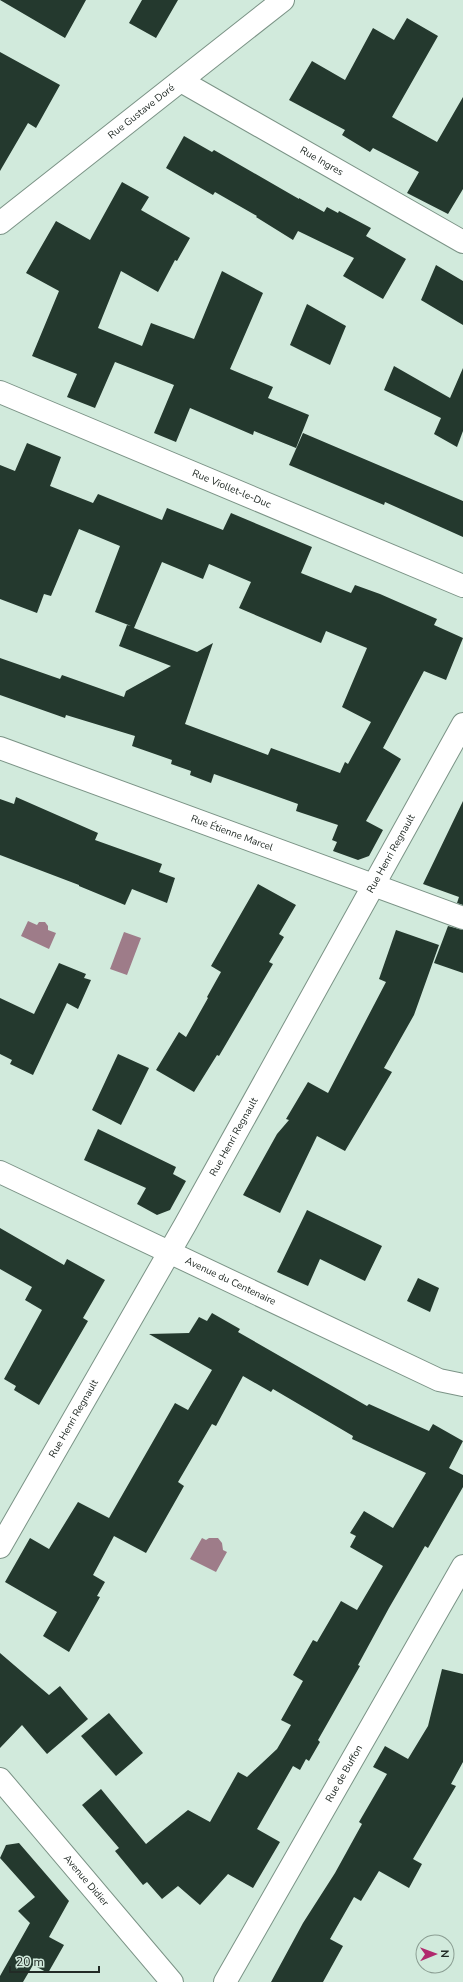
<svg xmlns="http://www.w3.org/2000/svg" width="463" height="1982" viewBox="0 0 463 1982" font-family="'Nunito Sans',sans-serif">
<rect width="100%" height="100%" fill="#d1eadc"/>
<path fill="#9e7c89" d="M28,921l9,4 2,-3h6l3,4v4l8,3 -7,16 -28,-13z
M124,932l17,6 -14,37 -17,-6z
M202,1538l4,2 3,-2h9l4,5 1,7 4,2 -11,20 -26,-13z"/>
<path fill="#24392e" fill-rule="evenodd" d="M0,0h86l-21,38z
M142,0h36l-22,38 -27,-15z
M407,18l31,18 -46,81 45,25 26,-45v92l-15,25 -41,-21 12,-21 -46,-24 -3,4 -28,-17 3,-5 -56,-30 23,-39 33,19 28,-52 21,12z
M0,52l60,33 -24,43 -8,-5 -28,48z
M184,136l28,16 2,-2 85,49v-1l25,14 3,-5 11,6 1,-2 32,17 -5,8 40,23 -23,40 -40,-23 11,-18 -56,-27 -5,9 -37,-23 1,-1 -42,-24 -2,3 -47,-27z
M122,182l27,15 -8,13 49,28 -13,23 -2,-1 -17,32 -37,-21 -23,57 44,18 9,-23 43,16 28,-68 41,22 -33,76 43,18 -5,11 41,17 -13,33 -42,-17 -1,4 -63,-27 -14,34 -22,-9 20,-48 -59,-23 -20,46 -28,-11 10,-23 -45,-18 27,-65 -33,-18 30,-52 34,19z
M436,265l27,16v44l-42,-25z
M307,304l39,22 -16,39 -40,-20z
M394,366l56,32 13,-30v63l-6,16 -23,-13 7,-16 -57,-28z
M303,433l160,68v36l-78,-35 -1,3 -95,-40z
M27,443l34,14 -11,29 43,17 5,-9 64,26 5,-12 56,22 8,-17 81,34 -11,26 50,20 4,-8 25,9 57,25 -3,6 29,13 -17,42 -22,-9 -41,77 18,11 -35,62 17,9 -14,26 -11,4 -25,-9 4,-9 -5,-2 6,-15 -42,-14 2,-7 -84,-30 -3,9 -21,-8 1,-4 -20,-7 1,-4 -40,-14 3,-10 -69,-21 -1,3 -65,-23v-37l60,21 2,-4 62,22 2,-6 45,-25 -52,-20 8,-21 4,1 -36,-14 25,-66 -41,-17 -28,67 -7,-2 -7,19 -37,-14v-134l15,6zM162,562l41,17 6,-15 42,18 -12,26 82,35 5,-12 41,17 -25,59 29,15 -23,42 -3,-2 -5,11 -69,-25 -3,7 -83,-31 28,-81 -16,9 -63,-24z
M16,797l82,36 -3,7 67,24 -3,8 16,6 -8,25 -35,-14 -7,16 -46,-19v-1l-79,-30v-56l14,5z
M463,801v104l-6,-2 2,-6 -36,-13z
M258,884l38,21 -17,29 5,3 -15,25 4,2 -54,92 -2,-1 -23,37 -38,-22 23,-38 7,5 22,-39 -1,-1 14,-25 -10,-6z
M448,926l15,4v43l-29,-10z
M396,930l43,15 -25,70 -30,53 8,4 -47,79 -28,-15 -37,77 -37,-18 34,-61 12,-14 -3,-1 22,-37 20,11 58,-111 -7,-3z
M59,963l27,11 -2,4 7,2 -13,29 -11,-6 -34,72 -23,-11 2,-4 -12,-6v-56l34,16z
M118,1054l31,14 -28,57 -29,-15z
M98,1129l78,38 -3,7 13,7 -16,29 -13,5 -20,-11 9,-16 -62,-28z
M307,1210l75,36 -17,35 -45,-22 -12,27 -31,-14z
M0,1228l64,37 3,-6 38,21 -22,38 5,3 -49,84 -25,-15 2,-4 -12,-7 38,-69 -17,-10 7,-13 -32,-18z
M418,1278l21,10 -9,24 -23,-11z
M212,1313l28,16 -2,3 129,74 2,-2 60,27 4,-7 30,17 -14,27 14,7v12l-35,61 -3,-2 -36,62 -31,57 2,1 -42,74 2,2 -11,19 -3,-2 -6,11 -7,-4 -36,63 23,13 -27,46 -25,-14 -28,31 -22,-19 -16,13 -15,-17 -4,3 -28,-34 4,-3 -37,-43 19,-16 45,55 42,-34 22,12 28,-50 9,5 30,-28 14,-24 -10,-5 22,-39 -10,-6 20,-35 4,2 24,-41 16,9 26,-44 -33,-19 6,-11 -6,-3 14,-22 29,17 33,-55 -74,-34 1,-3 -80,-47 -2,3 -28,-16 -27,50 -4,-2 -34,58 6,4 -38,67 -32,-17 -21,39 12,7 -8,14 3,1 -31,55 -26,-16 14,-24 -52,-30 25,-44 19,11 29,-47 31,16 66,-115 13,7 24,-40 -63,-36 40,-1 10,-16 8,4z
M0,1653l49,42 11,-9 28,33 -41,35 -25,-29 -22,23z
M442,1669l21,5v88l-12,22 5,2 -43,73 9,5 -13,24 -30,-17 -18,30 -7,-4 -24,42 13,7 -20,36h-52l32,-59 32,-50 27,-49 -3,-2 28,-48 -14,-7 12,-21 23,13 20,-33z
M109,1713l34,40 -27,23 -35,-40z
M19,1843l50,58 -20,36 15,8 -16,28 -15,-8 -10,17h-23v-6l30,-53 -12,-12 17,-14 -35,-39 6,-13z"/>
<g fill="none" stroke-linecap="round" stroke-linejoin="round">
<defs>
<g id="minor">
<path id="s1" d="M181,81l282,161"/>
<path id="s2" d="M0,223l283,-223"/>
<path id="s3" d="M0,392l463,194"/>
<path id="s4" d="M0,748l463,170"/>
<path id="s5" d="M0,1172l439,208 24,5"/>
<path id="s6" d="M0,1547l185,-322 278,-501"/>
<path id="s7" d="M0,1779l172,203"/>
<path id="s8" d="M225,1982l238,-416"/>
</g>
</defs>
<use href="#minor" stroke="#7b9386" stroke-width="24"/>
<use href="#minor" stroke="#fff" stroke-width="22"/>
</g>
<g text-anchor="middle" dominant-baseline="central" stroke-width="4" stroke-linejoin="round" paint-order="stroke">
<g font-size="10" fill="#222b26" stroke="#d1eadc">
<text stroke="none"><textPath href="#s2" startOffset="180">Rue Gustave Doré</textPath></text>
<text stroke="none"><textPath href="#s1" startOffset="162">Rue Ingres</textPath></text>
<text stroke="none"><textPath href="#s3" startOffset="251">Rue Viollet-le-Duc</textPath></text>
<text stroke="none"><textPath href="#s4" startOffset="247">Rue Étienne Marcel</textPath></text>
<text stroke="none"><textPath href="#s6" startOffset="796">Rue Henri Regnault</textPath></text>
<text stroke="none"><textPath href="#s6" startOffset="472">Rue Henri Regnault</textPath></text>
<text stroke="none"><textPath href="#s5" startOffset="255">Avenue du Centenaire</textPath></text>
<text stroke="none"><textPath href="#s6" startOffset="148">Rue Henri Regnault</textPath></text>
<text stroke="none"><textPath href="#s8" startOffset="240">Rue de Buffon</textPath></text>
<text stroke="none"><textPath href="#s7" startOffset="133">Avenue Didier</textPath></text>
</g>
</g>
<g transform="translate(435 1954) rotate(89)"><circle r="19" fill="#d1eadc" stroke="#8b9e93"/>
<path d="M0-3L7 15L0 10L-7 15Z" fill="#b12a6e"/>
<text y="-6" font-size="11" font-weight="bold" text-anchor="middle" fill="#222b26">N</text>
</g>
<path d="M10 1966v6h89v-6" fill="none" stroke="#222b26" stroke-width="2"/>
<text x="16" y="1966" font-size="12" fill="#222b26" stroke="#d1eadc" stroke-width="3" paint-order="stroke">20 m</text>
</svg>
